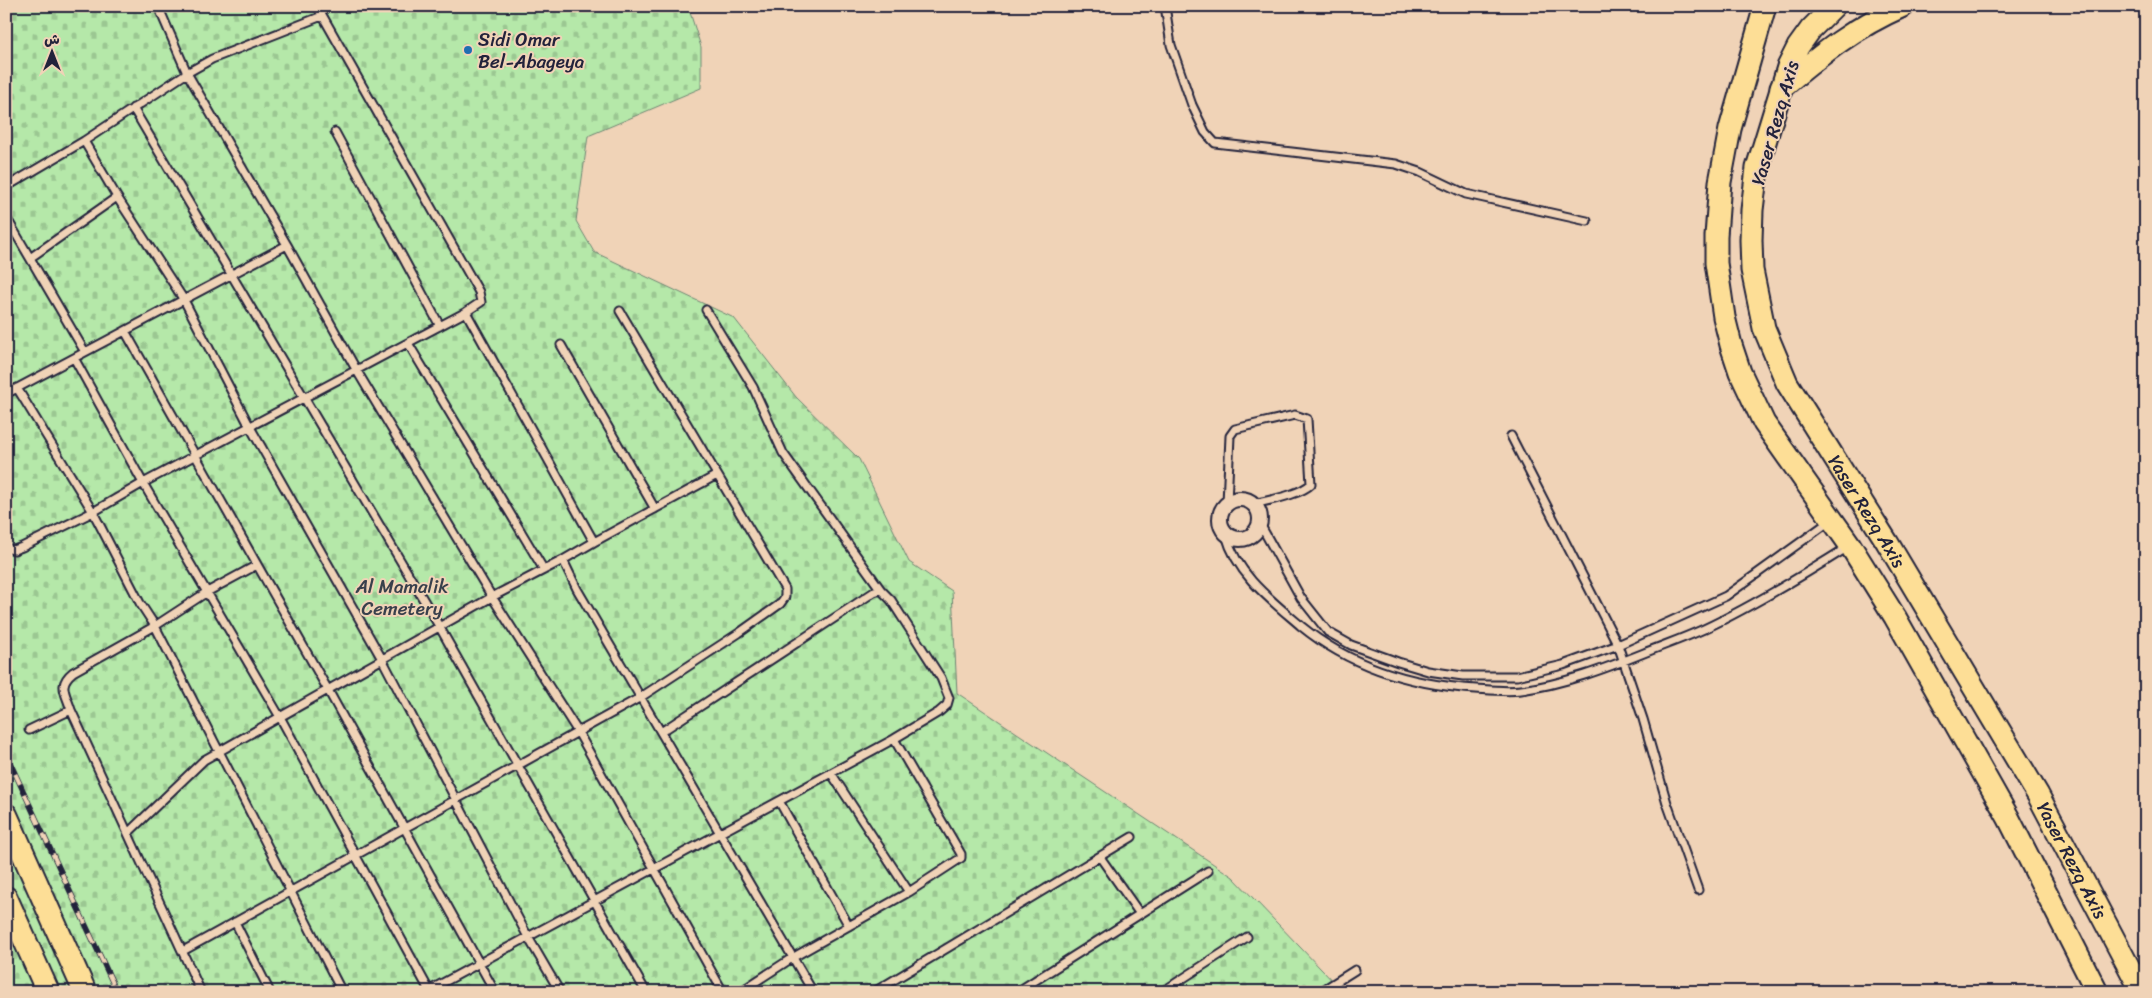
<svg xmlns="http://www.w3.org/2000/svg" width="2152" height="998" viewBox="0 0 2152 998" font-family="Sriracha,'Playpen Sans Arabic',sans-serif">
<defs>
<pattern id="cemetery-stones" width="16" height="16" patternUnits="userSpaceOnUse" patternTransform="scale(1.25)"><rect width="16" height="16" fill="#b5e8a9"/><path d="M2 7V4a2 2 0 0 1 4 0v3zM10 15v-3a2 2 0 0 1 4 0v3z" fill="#9bc792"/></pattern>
</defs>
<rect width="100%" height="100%" fill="#f0d3b7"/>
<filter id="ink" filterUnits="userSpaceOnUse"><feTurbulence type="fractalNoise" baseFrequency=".02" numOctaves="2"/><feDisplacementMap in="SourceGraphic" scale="10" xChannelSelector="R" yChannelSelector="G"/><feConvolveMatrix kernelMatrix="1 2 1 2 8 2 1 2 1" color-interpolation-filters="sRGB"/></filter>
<g filter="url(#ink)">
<path fill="url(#cemetery-stones)" stroke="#6c8572" d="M6,6h682l13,41v41l-113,48 -12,85 18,31 140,66 62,79 63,62 50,103 43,29 5,102 276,184 110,115h-1337z"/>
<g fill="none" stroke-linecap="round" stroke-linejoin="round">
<defs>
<path id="service" d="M158,6l29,67 100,172
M1165,6l6,39 21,60 13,27 10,11 181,21 24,8 46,22 121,27
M133,108l306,518 207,366
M335,132l105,194
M84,141l33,56
M6,187l78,-46 103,-68 25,-14 110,-43
M6,217l79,135
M30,258l87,-61 67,103 66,127 132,232 146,278 32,55
M706,310l47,77 30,66 98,137
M466,312l128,230 -31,18
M125,331l203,359 167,302
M408,343l136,227
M561,345l94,164
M74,358l69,125 137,234 150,275
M6,394l281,-149 70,126 135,226 86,135 145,260
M1511,436l107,209 25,74 24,84 31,87
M1227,503l3,-67 5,-7 60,-14 12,4 4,65c-11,11 -42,16 -57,20
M1260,524l41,74 27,34 23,13 47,17 30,9 35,5h54l46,-11 55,-20 108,-49 104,-75
M1226,535c11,40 45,65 75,91 50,41 111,59 175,63 14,1 30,3 45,1 43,-6 83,-21 123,-37 20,-8 40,-15 60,-24 49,-23 98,-53 144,-82
M594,542l123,-67
M6,548l8,2 8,-3 71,-35 -76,-124
M257,565l-50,27 -52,34 187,366
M29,730l42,-20
M894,739l67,115v4l-52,34
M779,801l70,125
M129,832l75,-72 288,-163 71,-37 14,29 236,403
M1100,857l40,57
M235,922l35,70
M183,951l458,-254 98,-64 41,-29 5,-7v-8l-165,-278
M201,992l-130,-282c-5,-17 -14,-25 2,-38l82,-46 -15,-23 -47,-91 50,-29 323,-171 15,-10 -2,-10 -162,-286
M426,992l468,-253 45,-27 8,-7 2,-7 -8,-20 -50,-78 -10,-10 -7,2 -213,140
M740,992l52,-34 117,-66 -78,-119
M874,992l258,-155
M1017,992l191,-121
M1162,992l85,-55
M1320,992l35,-22"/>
<path id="minor" d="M1220 519a20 20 0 1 1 40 0a20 20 0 1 1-40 0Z"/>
<g id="primary">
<path d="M1765,6l-35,123 -10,53 -4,54v27l8,54 7,28 9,27 24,51 86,122 45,72 113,200 89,175"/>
<path id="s1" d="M1834,6l-23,23 -13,18 -10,20 -31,101 -5,42 -1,30 1,30 12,58 23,55 100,159 151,253 104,197"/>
<path d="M1781,88c42,-35 72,-60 122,-82"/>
</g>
<path id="trunk" d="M6,815l79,177
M6,898l42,94"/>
</defs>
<use href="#service" stroke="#22223b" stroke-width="11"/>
<use href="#minor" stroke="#22223b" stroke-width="18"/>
<use href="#primary" stroke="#22223b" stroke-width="25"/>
<use href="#trunk" stroke="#22223b" stroke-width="26"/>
<use href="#service" stroke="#f0d3b7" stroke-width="7"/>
<use href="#minor" stroke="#f0d3b7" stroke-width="14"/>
<use href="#primary" stroke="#fdde96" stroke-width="21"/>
<use href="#trunk" stroke="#fdde96" stroke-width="22"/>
<defs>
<path id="rail" d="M6,754l111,238"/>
</defs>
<use href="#rail" stroke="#22223b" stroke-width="5.5"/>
<use href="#rail" stroke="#f0d3b7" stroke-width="4" stroke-dasharray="11" stroke-linecap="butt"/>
</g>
</g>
<circle fill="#1f6fb2" stroke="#f0d3b7" stroke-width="2" cx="468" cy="50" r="5"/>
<g text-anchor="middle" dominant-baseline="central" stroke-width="4" stroke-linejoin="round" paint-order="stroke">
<g font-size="19" fill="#22223b" stroke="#f0d3b7" text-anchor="start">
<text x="478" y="39">Sidi Omar<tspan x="478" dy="22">Bel-Abageya</tspan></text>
</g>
<g font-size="19" fill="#22223b" stroke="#f0d3b7">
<text transform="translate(1775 123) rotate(-74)">Yaser Rezq Axis</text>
<text stroke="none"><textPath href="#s1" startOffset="555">Yaser Rezq Axis</textPath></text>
<text stroke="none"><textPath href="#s1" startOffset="960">Yaser Rezq Axis</textPath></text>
</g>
<g font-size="19" fill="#38404c" stroke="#f0d3b7">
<text x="402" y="586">Al Mamalik<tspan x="402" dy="22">Cemetery</tspan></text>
</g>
</g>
<rect width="2152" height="998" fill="none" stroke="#f0d3b7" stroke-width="25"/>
<rect x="12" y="12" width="2127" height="973" fill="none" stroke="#22223b" stroke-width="2" filter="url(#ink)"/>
<g transform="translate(52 52)" stroke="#f0d3b7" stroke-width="4" paint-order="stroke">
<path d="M0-4L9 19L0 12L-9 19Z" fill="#22223b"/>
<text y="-8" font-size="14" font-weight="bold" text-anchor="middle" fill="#22223b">ش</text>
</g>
</svg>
